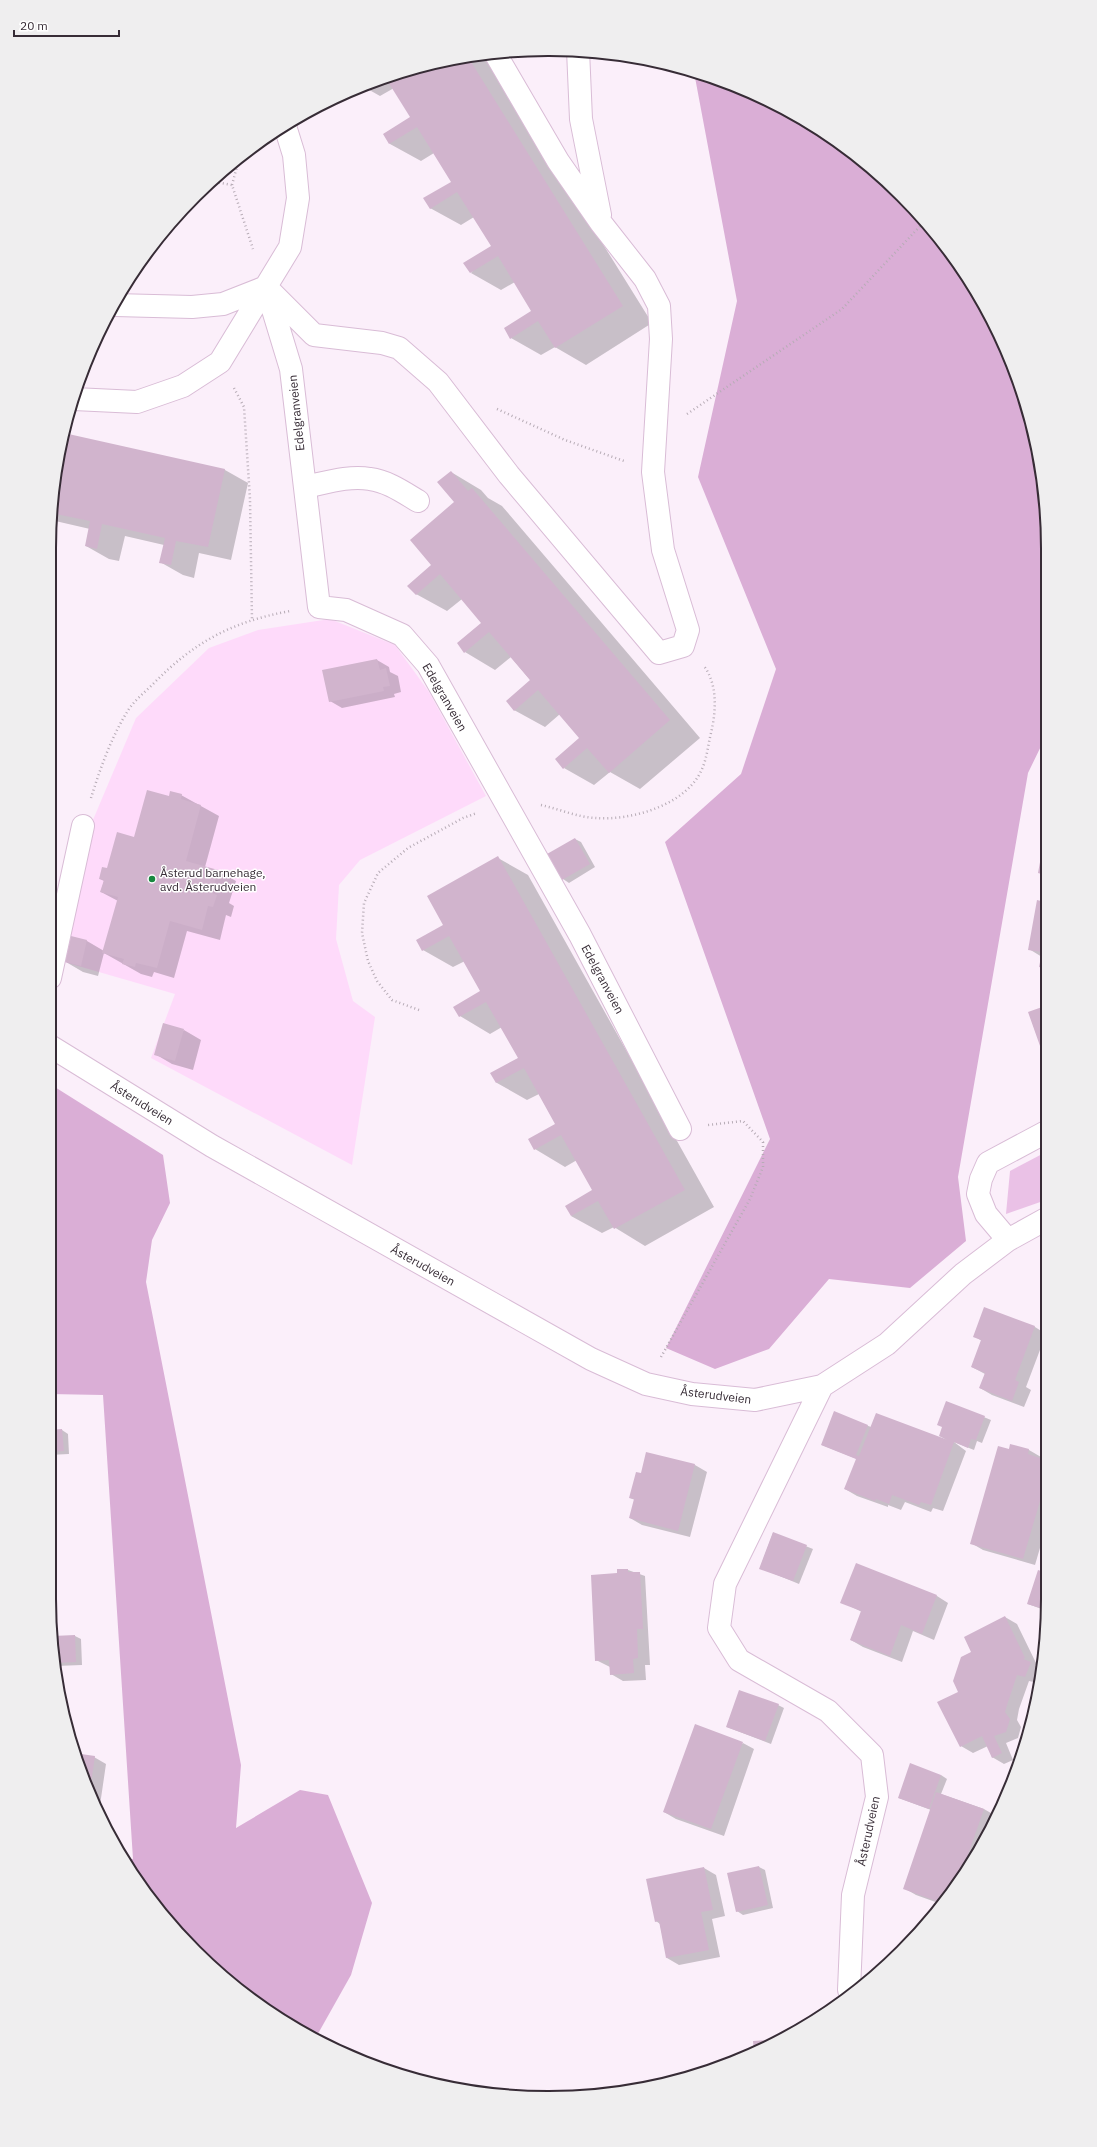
<svg xmlns="http://www.w3.org/2000/svg" width="1097" height="2147" viewBox="0 0 1097 2147" font-family="'IBM Plex Sans',sans-serif">
<rect width="100%" height="100%" fill="#fbeffa"/>
<path fill="#fedafa" d="M330,619l65,26 34,47 57,104 -126,64 -21,25 -3,54 17,62 22,16 -23,148 -201,-107 24,-64 -121,-35 36,-132 46,-109 73,-70 49,-18z"/>
<path fill="#eac1e6" d="M1046,1152v48l-40,14 4,-43z"/>
<path fill="#daaed6" d="M694,72l75,28 109,73 67,72 65,113 34,125v257l-16,33 -70,404 8,64 -56,47 -81,-9 -60,70 -54,20 -49,-21 104,-209 -105,-297 76,-68 35,-105 -78,-192 39,-176z
M50,1084l113,71 7,48 -18,37 -6,42 95,483 -5,63 64,-38 28,5 44,108 -21,72 -36,64 -16,-8 -80,-57 -67,-71 -29,-45 10,1 -30,-464 -54,-1z"/>
<path fill="#0003" d="M484,53l168,270 -66,42 -31,-18 -14,8 -30,-17 22,-27 -18,-29 -14,8 -30,-17 21,-27 -18,-29 -13,8 -31,-17 22,-26 -18,-29 -13,8 -31,-17 -6,-10 28,-17 -18,-29 -14,8 -16,-9 24,-11z
M64,434l161,36 23,13 -17,77 -32,-7 -5,25 -11,-3 -23,-13 4,-17 -39,-9 -6,25 -10,-2 -23,-13 4,-17 -39,-9 -1,2z
M451,472l30,18 7,8 14,8 198,232 -60,51 -30,-17 -16,13 -30,-17 17,-30 -21,-24 -15,13 -31,-17 17,-29 -20,-24 -16,13 -30,-18 17,-29 -20,-24 -15,12 -31,-17 17,-29 22,-63z
M377,660l12,7 1,5 8,4 3,16 -7,2 1,3 -53,11 -12,-7z
M181,795l38,21 -14,51 13,4 18,10 -7,22 5,3 -3,11 -5,-2 -6,25 -33,-9 -13,47 -20,-6 -2,5 -11,-3 -37,-21 -6,23 -15,-4 -17,-10 6,-25 15,4 17,10 14,-50 -17,-9 3,-11 -4,-2 69,-82z
M575,839l6,3 14,25 -26,16 -6,-4z
M498,858l30,17 186,332 -69,39 -31,-19 -12,6 -31,-17 23,-25 -17,-31 -12,7 -30,-18 21,-25 -17,-30 -12,6 -30,-17 -5,-10 27,-15 -17,-31 -12,7 -30,-18 22,-25 -17,-30 -12,6 -30,-17z
M1045,903v66l-5,-3 2,-9 -13,-8z
M1045,1007v51l-16,-45z
M184,1030l17,10 -8,30 -21,-6 -17,-10z
M985,1309l50,18 11,7 -20,53 5,3 -7,17 -32,-12 -12,-7 5,-14 -13,-7 10,-26 -8,-5z
M947,1402l44,18 -9,23 -5,-2 -3,9 -20,-8 12,9 -23,60 -10,-3 -2,4 -26,-10 -4,8 -13,-5v2l-31,-11 -12,-7 12,-30 -35,-14 13,-32 36,14 76,13 -7,-4 3,-8z
M62,1430l6,4 1,20 -20,1v-24z
M1011,1445l18,5 12,7 -1,2 6,2 1,63 -12,41 -52,-15 -12,-7z
M695,1465l12,7 -17,65 -48,-12 -12,-7 5,-18 -5,-2 11,-24z
M49,1490l8,4 -1,40h-7z
M773,1533l40,16 -14,35 -39,-16z
M628,1570l17,6 5,89h-5l1,15 -23,1 -12,-7 -1,-7 -14,-7 22,-86z
M1047,1574v37l-19,-7z
M937,1596l11,7 -14,37 -21,-9 -11,31 -39,-15 -12,-7 11,-28 -20,-10z
M1005,1617l12,7 20,41h-2l6,4 -3,14 -9,-2 -10,28 -2,11 4,7 -3,11 -12,5 7,17 -9,4 -12,-7 -4,-11 -15,7 -12,-7 -2,-54 13,-39z
M75,1636l6,3 1,26 -26,1 -3,-29z
M778,1705l6,3 -13,36 -44,-17z
M743,1743l11,6 -30,87 -48,-17 -12,-7z
M74,1754l20,3 12,7 -7,48z
M941,1775l6,4 -6,15 43,15 12,7 -4,11 -28,49 -23,28 -25,-9 -12,-7 27,-78 -32,-12z
M759,1867l6,3 8,38 -30,7 -6,-4z
M704,1868l12,7 9,41 -13,3 8,38 -41,8 -12,-7 -7,-34 -4,-3 -9,-41z"/>
<path fill="#d1b4cd" d="M468,57l155,249 -68,42 -17,-27 -28,18 -6,-11 27,-17 -33,-55 -28,17 -7,-10 28,-17 -34,-54 -27,17 -7,-11 28,-16 -34,-55 -28,17 -6,-10 27,-17 -25,-40z
M64,433l161,36 -17,78 -32,-6 -5,24 -12,-2 6,-25 -63,-14 -5,25 -12,-3 5,-25 -39,-8z
M451,471l17,20 4,-3 198,232 -61,53 -22,-25 -24,21 -8,-10 24,-21 -41,-48 -24,21 -8,-10 24,-21 -41,-48 -25,21 -7,-10 24,-20 -41,-49 -24,21 -9,-9 24,-21 -21,-25 44,-38 -17,-20z
M377,659l3,11 6,-2 4,18 -7,1 1,4 -55,11 -7,-32z
M147,790l22,6 1,-5 12,3 -1,5 20,6 -15,56 32,9 -6,23 5,2 -4,12 -5,-1 -6,24 -32,-9 -13,47 -21,-5 -1,4 -13,-3 2,-5 -22,-6 16,-56 -18,-5 4,-12 -5,-1 3,-12 5,1 10,-36 17,5z
M575,838l15,26 -28,16 -15,-26z
M1044,840h1v35l-7,-2z
M498,856l187,334 -71,39 -16,-28 -27,15 -6,-10 27,-16 -31,-55 -27,15 -6,-11 27,-15 -31,-56 -28,15 -6,-10 28,-15 -32,-56 -27,15 -6,-10 27,-16 -31,-55 -27,15 -6,-11 27,-15 -16,-29z
M1037,900l8,2v66l-6,-1 3,-15 -14,-2z
M71,936l16,4 -6,26 -16,-4z
M1045,1006v54l-17,-48z
M163,1023l21,6 -9,32 -21,-6z
M984,1307l51,19 -20,54 4,2 -7,19 -33,-13 6,-15 -14,-6 10,-27 -8,-3z
M946,1401l39,15 -9,24 -5,-1 -3,9 -14,-6 -23,63 -10,-3 -2,3 -27,-10 -3,9 -13,-5 -1,2 -31,-12 12,-30 -35,-14 13,-34 34,14 -12,30 3,1 17,-43 72,27 -9,-4 3,-9 -5,-2z
M62,1429l2,22 -15,1v-22z
M1010,1444l19,5 -1,5 18,6 1,17 -24,82 -53,-15 28,-98 11,3z
M646,1452l49,12 -17,67 -49,-13 5,-19 -5,-1 7,-26 5,1z
M773,1532l34,13 -14,36 -34,-12z
M856,1563l81,32 -15,39 -21,-9 -11,31 -40,-16 11,-29 -21,-8z
M617,1569h11v3h12l3,57h-6l1,29 -5,1 1,14 -24,2 -1,-15 -14,1 -4,-86 26,-2z
M1038,1570l9,3v37l-20,-6z
M1005,1616l20,42 -2,1 8,3 -6,15 -8,-2 -9,27 -3,10 5,7 -4,13 -12,4 8,17 -10,5 -10,-22 -22,11 -23,-45 21,-10 -5,-11 8,-24 10,-5 -7,-15z
M75,1635l1,27 -21,1 -2,-27z
M739,1690l40,14 -14,37 -39,-14z
M695,1724l48,18 -32,87 -48,-17z
M74,1753l21,3 -5,34 -14,-31z
M910,1763l31,12 -12,34 -31,-11z
M936,1792l48,17 -26,74 -16,20 -39,-14z
M759,1866l9,39 -32,7 -9,-39z
M704,1867l9,43 -12,2 8,38 -43,8 -7,-37 -4,1 -9,-43z
M782,2039l-13,8 -15,5 -1,-11z"/>
<g fill="none" stroke-linecap="round" stroke-linejoin="round">
<defs>
<path id="minor" d="M578,50l3,69 19,96
M266,287l48,48 68,8 17,5 39,34 71,93 150,178 24,-7 5,-16 -25,-80 -10,-78 8,-133 -2,-33 -14,-27 -44,-56 -43,-62 -63,-108
M267,290l24,79 28,238 27,3 56,25 26,30 152,270 100,194
M115,305l77,2 31,-3 43,-17
M74,399l63,3 46,-16 37,-24 70,-115 8,-49 -4,-43 -9,-29
M305,487c20,-4 44,-12 65,-8 17,2 33,13 48,22
M50,978l33,-152
M50,1046l162,100 379,213 55,25 46,10 63,6 67,-14 65,-42 76,-70 45,-34 38,-21
M1008,1240l-22,-26 -8,-20 3,-15 7,-16 58,-31
M822,1386l-97,198 -6,44 20,32 89,51 44,44 5,42 -24,98 -4,95"/>
</defs>
<use href="#minor" stroke="#d9bcd6" stroke-width="24"/>
<path stroke="#b7acb6" stroke-width="2.5" stroke-dasharray="1 3" stroke-linecap="butt" d="M211,181l21,4 21,64
M232,185l7,-26
M234,388l10,19 6,92 2,121
M497,409l68,31 59,21
M687,414l155,-105 82,-87
M91,798c9,-29 21,-63 38,-89 6,-9 15,-16 23,-24 42,-43 79,-63 138,-74
M541,805c18,4 36,12 54,13 36,3 92,-13 107,-49 5,-11 6,-24 9,-36 5,-21 7,-48 -7,-67
M419,1010l-27,-10 -15,-19 -9,-20 -6,-28 2,-30 14,-30 30,-25 55,-30 14,-5
M661,1357l89,-158 13,-32v-25l-20,-21 -35,4"/>
<use href="#minor" stroke="#fff" stroke-width="22"/>
</g>
<circle fill="#188840" stroke="#fff" stroke-width="1.5" cx="152" cy="879" r="4"/>
<g text-anchor="middle" dominant-baseline="central" stroke-width="3" stroke-linejoin="round" paint-order="stroke">
<g font-size="12" fill="#372c36" stroke="#fff">
<text transform="translate(296 413) rotate(-96)">Edelgranveien</text>
<text transform="translate(445 697) rotate(60)">Edelgranveien</text>
<text transform="translate(603 979) rotate(62)">Edelgranveien</text>
<text transform="translate(142 1103) rotate(32)">Åsterudveien</text>
<text transform="translate(423 1265) rotate(29)">Åsterudveien</text>
<text transform="translate(716 1395) rotate(7)">Åsterudveien</text>
<text transform="translate(868 1831) rotate(-78)">Åsterudveien</text>
</g>
<g font-size="12" fill="#372c36" stroke="#fff" text-anchor="start">
<text x="160" y="872">Åsterud barnehage,<tspan x="160" dy="14">avd. Åsterudveien</tspan></text>
</g>
</g>
<path d="M0 0H1097V2147H0ZM548 56H549A492 492 0 0 1 1041 548V1599A492 492 0 0 1 549 2091H548A492 492 0 0 1 56 1599V548A492 492 0 0 1 548 56Z" fill="#efeeef" fill-rule="evenodd"/>
<path fill="none" stroke="#372c36" stroke-width="2" d="M548 56H549A492 492 0 0 1 1041 548V1599A492 492 0 0 1 549 2091H548A492 492 0 0 1 56 1599V548A492 492 0 0 1 548 56Z"/>
<path d="M14 30v6h105v-6" fill="none" stroke="#372c36" stroke-width="2"/>
<text x="20" y="30" font-size="12" fill="#372c36" stroke="#ffffff" stroke-width="3" paint-order="stroke">20 m</text>
</svg>
